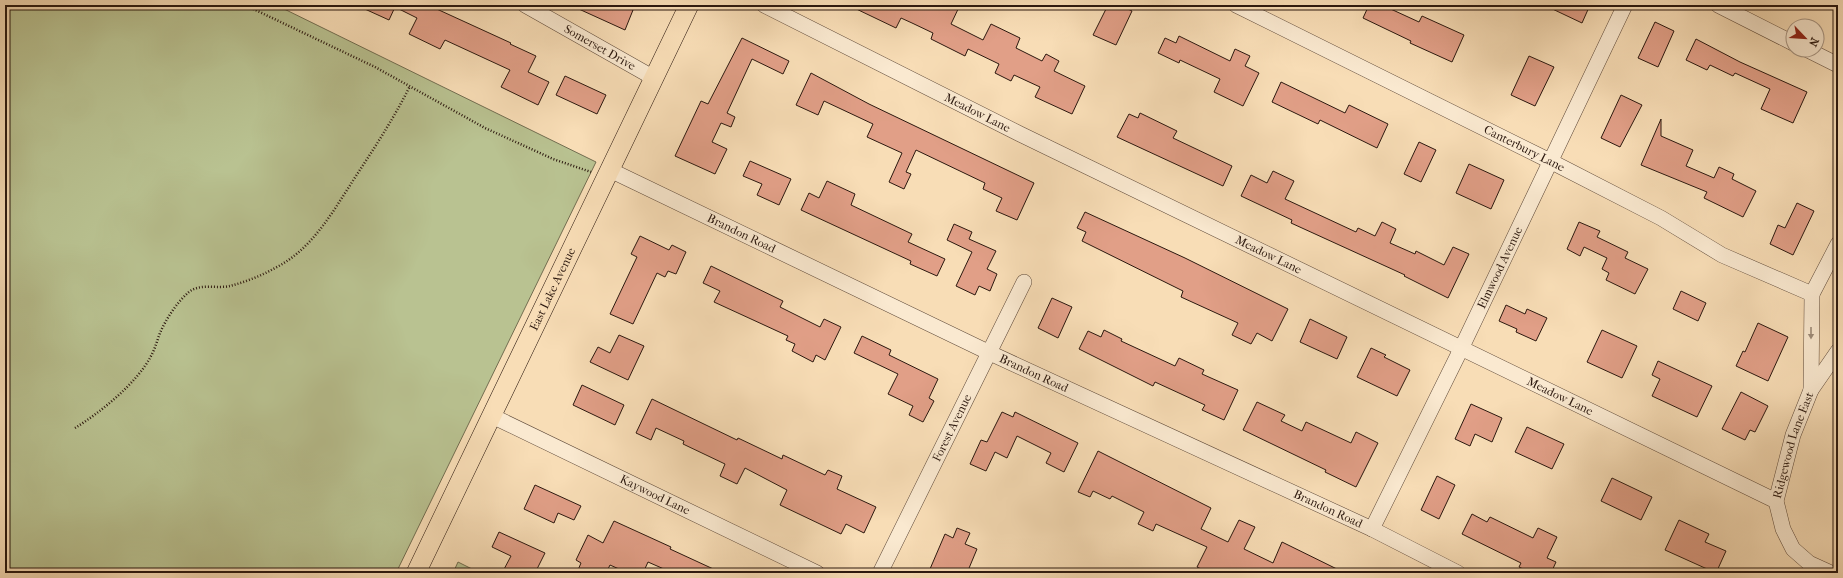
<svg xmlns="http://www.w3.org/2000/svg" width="1843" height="578" viewBox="0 0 1843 578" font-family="'IM FELL French Canon',serif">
<rect width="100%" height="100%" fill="#f8ddb6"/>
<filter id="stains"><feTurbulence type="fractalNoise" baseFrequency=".005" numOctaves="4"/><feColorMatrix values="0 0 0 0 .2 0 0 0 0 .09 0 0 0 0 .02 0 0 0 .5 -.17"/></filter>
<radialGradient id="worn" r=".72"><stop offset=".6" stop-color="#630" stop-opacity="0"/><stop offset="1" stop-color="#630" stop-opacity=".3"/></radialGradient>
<path fill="#b9c291" stroke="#726d50" d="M5,5h271l320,157 -200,411h-391z
M458,562l22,11h-27z"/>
<path fill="#e19f87" stroke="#2b180f" d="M356,5h72l83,38 -1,1 26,12 -8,16 21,10 -11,23 -37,-18 9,-17 -65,-30 -5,9 -31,-15 8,-16 -22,-11 -6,13z
M570,5h52l11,5 -8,20z
M848,5h112l-9,19 32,16 8,-16 29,14 -4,10 26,13 4,-7 13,7 -5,10 31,15 -13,28 -37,-17 5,-10 -26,-12 -3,6 -16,-8 4,-9 -31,-15 -3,7 -34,-17 2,-6 -21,-10 -11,-5 -5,10z
M1108,5h22l-2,4 4,2 -16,34 -23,-10z
M1369,5h13l37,17 3,-6 42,19 -12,27 -42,-19 1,-2 -48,-23z
M1544,5h46l-8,18z
M1655,22l19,9 -16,36 -20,-9z
M1179,36l51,25 5,-12 15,7 -5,10 14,7 -16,33 -29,-14 6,-13 -40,-19 -1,3 -21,-10 7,-15 11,5z
M742,38l47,23 -6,13 -31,-15 -25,54 8,4 -4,10 -10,-4 -9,19 15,7 -12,25 -40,-18 26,-55 7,3z
M1696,39l44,23 67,30 -14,31 -32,-14 9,-20 -35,-16 -2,3 -23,-11 -3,5 -21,-10z
M1529,56l25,11 -19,39 -24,-11z
M811,73l58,31 165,79 -17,37 -21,-9 6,-13 -19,-9 2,-6 -69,-33 -10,22 5,2 -7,15 -15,-7 13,-29 -35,-16 6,-13 -49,-23 -6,14 -22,-10z
M565,76l41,19 -9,19 -41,-19z
M1281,82l64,31 4,-8 39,19 -11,24 -57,-28 -2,4 -46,-22z
M1621,95l21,10 -22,42 -19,-9z
M1140,113l37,18 -4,7 59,28 -9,20 -106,-49 12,-23 9,4z
M1661,119v17l32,14 -7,16 28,12 5,-11 15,7 -2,5 24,12 -13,26 -39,-19 3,-6 -66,-27z
M1419,142l17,8 -15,32 -17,-8z
M750,161l41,18 -12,26 -22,-10 5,-11 -19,-8z
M1469,164l35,16 -13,29 -35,-16z
M1273,171l21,10 -9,18 71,33 2,-4 17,8 7,-14 14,7 -6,14 25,11 1,-3 28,14 9,-18 16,7 -21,44 -44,-22 1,-1 -114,-52 1,-3 -51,-24 10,-21 16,8z
M827,181l28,13 -4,11 61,29 -4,8 37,17 -8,17 -27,-12 1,-3 -110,-51 8,-17 10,5z
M1797,203l17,8 -21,44 -23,-11 8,-19 7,3z
M1085,212l100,46 103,51 -16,32 -15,-8 -6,11 -19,-9 6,-12 -57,-26 2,-6 -101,-50 4,-9 -9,-4z
M1579,222l21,9 -3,6 31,15 -3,6 23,11 -13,25 -29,-14 3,-7 -7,-4 5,-11 -23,-11 -4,9 -13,-7z
M954,224l18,8 -3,7 27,12 -9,18 10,5 -7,17 -11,-5 -4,9 -19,-9 16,-34 -25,-12z
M640,236l29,14 3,-5 14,7 -10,22 -8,-3 -3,6 -8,-4 -24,51 -23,-10 27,-57 -6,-3z
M711,266l72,35 -3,6 40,20 4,-8 17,8 -16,33 -9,-5 -3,7 -21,-11 3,-7 -9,-4 2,-4 -74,-34 6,-11 -17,-8z
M1681,291l25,12 -8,18 -25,-12z
M1052,298l20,9 -14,31 -20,-10z
M1506,305l19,9 2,-5 20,9 -11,23 -20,-9 1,-3 -18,-8z
M1310,319l37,18 -10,22 -37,-17z
M1758,323l30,14 -20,44 -32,-15 7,-15 2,1z
M1104,330l18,9 -1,2 54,25 4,-8 25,12 -2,4 36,16 -14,30 -22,-10 3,-5 -50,-23 -2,4 -74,-37 9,-18 13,6z
M1602,330l35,16 -15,32 -35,-16z
M619,335l25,11 -16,34 -38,-18 8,-15 12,6z
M862,336l29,14 -2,5 49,24 -9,19 5,3 -11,21 -14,-7 4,-9 -25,-12 10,-20 -44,-21z
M1371,348l15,7 -2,2 26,13 -13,26 -40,-19z
M1658,361l54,25 -15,31 -45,-21 8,-17 -8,-4z
M582,385l42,20 -9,20 -42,-20z
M1741,392l27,14 -13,26 -5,-2 -5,10 -23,-11z
M652,399l85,41 1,-2 44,21 1,-4 42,20 3,-5 14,6 -5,13 39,18 -12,26 -18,-9 -5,10 -61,-29 7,-15 -42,-22 -8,16 -17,-8 5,-12 -42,-20 1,-3 -28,-13 -5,12 -15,-7z
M1257,402l28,13 -4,6 21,10 4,-9 45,21 5,-11 22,11 -22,44 -31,-15 1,-2 -83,-40z
M1471,404l31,14 -10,24 -17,-8 -5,12 -15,-7z
M1002,412l11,5 2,-5 63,31 -14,29 -18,-9 5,-10 -34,-17 -10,22 -12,-6 -9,19 -16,-7 11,-24 6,2z
M1527,427l37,17 -12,25 -37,-17z
M1098,451l113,57 -10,21 27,13 11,-22 16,7 -11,22 29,14 9,-21 63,31h-136l-12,-6 10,-20 -51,-23 -3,7 -15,-7 6,-12 -32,-16 -2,3 -17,-8 -3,6 -12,-5z
M1437,476l18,9 -16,34 -18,-9z
M1612,478l40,19 -11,23 -40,-19z
M535,485l46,21 -7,14 -16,-7 -4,10 -30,-14z
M1472,514l15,8 3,-5 43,21 5,-10 19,9 -10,21 9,4 -5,11h-20l-12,-6 2,-4 -59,-29z
M1679,520l30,14 -4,8 21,9 -10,22 -51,-23z
M614,521l57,26 -1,2 52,24h-49l-25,-11 -5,11h-15l-18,-8 -4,8h-22l-6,-3 3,-7 -5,-3 12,-25 15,8z
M957,528l13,5 -5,11 12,5 -10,24h-28l-9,-4 15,-35 8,4z
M499,532l46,21 -10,20h-33l9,-17 -19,-9z"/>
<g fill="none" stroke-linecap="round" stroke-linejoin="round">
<defs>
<g id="minor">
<path id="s1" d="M525,5l129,73"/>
<path id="s2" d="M764,5l256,129 756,367"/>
<path id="s3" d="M1236,5l314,156 111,57 61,37 90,39"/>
<path d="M1718,5l75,38"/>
<path d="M1808,50l30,15"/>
<path id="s4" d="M610,170l380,183 382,176 86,44"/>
<path d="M1811,390l27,-39"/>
<path id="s5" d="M492,416l325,157"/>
<path id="s6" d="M1372,529l89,-180 164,-344"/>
<path id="s7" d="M880,573l144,-291"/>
<path id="s8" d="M1831,573l-22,-10 -16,-14 -10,-20 -7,-28 17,-66 18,-45 1,-96 26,-50"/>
</g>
<g id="major">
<path id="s9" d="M416,573l273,-568"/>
</g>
</defs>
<use href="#minor" stroke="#5e4939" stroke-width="16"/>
<use href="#major" stroke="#2b180f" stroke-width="20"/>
<path stroke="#2b180f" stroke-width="2.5" stroke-dasharray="1 2" stroke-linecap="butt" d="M245,5l130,62 110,61 68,31 38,13
M75,428c26,-16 62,-45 76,-72 4,-7 6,-15 9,-23 6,-14 17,-31 29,-41 11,-9 28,-3 41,-6 15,-4 31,-10 45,-18 38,-19 58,-57 81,-92 19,-29 38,-58 54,-90"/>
<use href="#minor" stroke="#fae9d0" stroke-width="15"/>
<use href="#major" stroke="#f8ddb6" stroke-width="19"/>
</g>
<defs><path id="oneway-solid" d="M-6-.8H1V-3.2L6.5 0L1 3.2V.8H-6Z"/></defs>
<use fill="#9d8b79" href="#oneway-solid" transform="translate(1811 333) rotate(90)"/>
<g text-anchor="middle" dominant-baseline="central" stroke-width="4" stroke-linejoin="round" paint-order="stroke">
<g font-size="12" fill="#2b180f" stroke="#fae9d0">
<text stroke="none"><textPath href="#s1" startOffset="86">Somerset Drive</textPath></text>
<text stroke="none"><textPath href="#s2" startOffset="239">Meadow Lane</textPath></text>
<text stroke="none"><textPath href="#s3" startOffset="322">Canterbury Lane</textPath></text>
<text stroke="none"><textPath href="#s4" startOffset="146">Brandon Road</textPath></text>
<text stroke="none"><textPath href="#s2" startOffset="563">Meadow Lane</textPath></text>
<text stroke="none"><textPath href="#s6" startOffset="291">Elmwood Avenue</textPath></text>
<text stroke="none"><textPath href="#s9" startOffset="315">East Lake Avenue</textPath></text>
<text stroke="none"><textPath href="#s4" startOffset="470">Brandon Road</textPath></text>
<text stroke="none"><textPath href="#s2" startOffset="887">Meadow Lane</textPath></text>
<text stroke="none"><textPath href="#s7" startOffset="162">Forest Avenue</textPath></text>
<text stroke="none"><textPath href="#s8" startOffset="155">Ridgewood Lane East</textPath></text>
<text stroke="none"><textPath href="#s5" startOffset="181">Kaywood Lane</textPath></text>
<text stroke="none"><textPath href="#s4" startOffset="794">Brandon Road</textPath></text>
</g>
</g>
<rect width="1843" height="578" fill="none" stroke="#f8ddb6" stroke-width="20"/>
<rect x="6" y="6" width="1831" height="566" fill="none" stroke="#2b180f" stroke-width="2"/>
<rect x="10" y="10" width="1823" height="558" fill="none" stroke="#2b180f"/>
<g transform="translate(1805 38) rotate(115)"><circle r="19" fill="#fae9d0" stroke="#a79583"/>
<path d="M0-3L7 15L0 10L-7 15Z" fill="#8f2418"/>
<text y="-6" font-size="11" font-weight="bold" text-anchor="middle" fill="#2b180f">N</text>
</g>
<rect width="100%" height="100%" filter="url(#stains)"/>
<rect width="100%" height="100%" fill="url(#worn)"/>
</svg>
